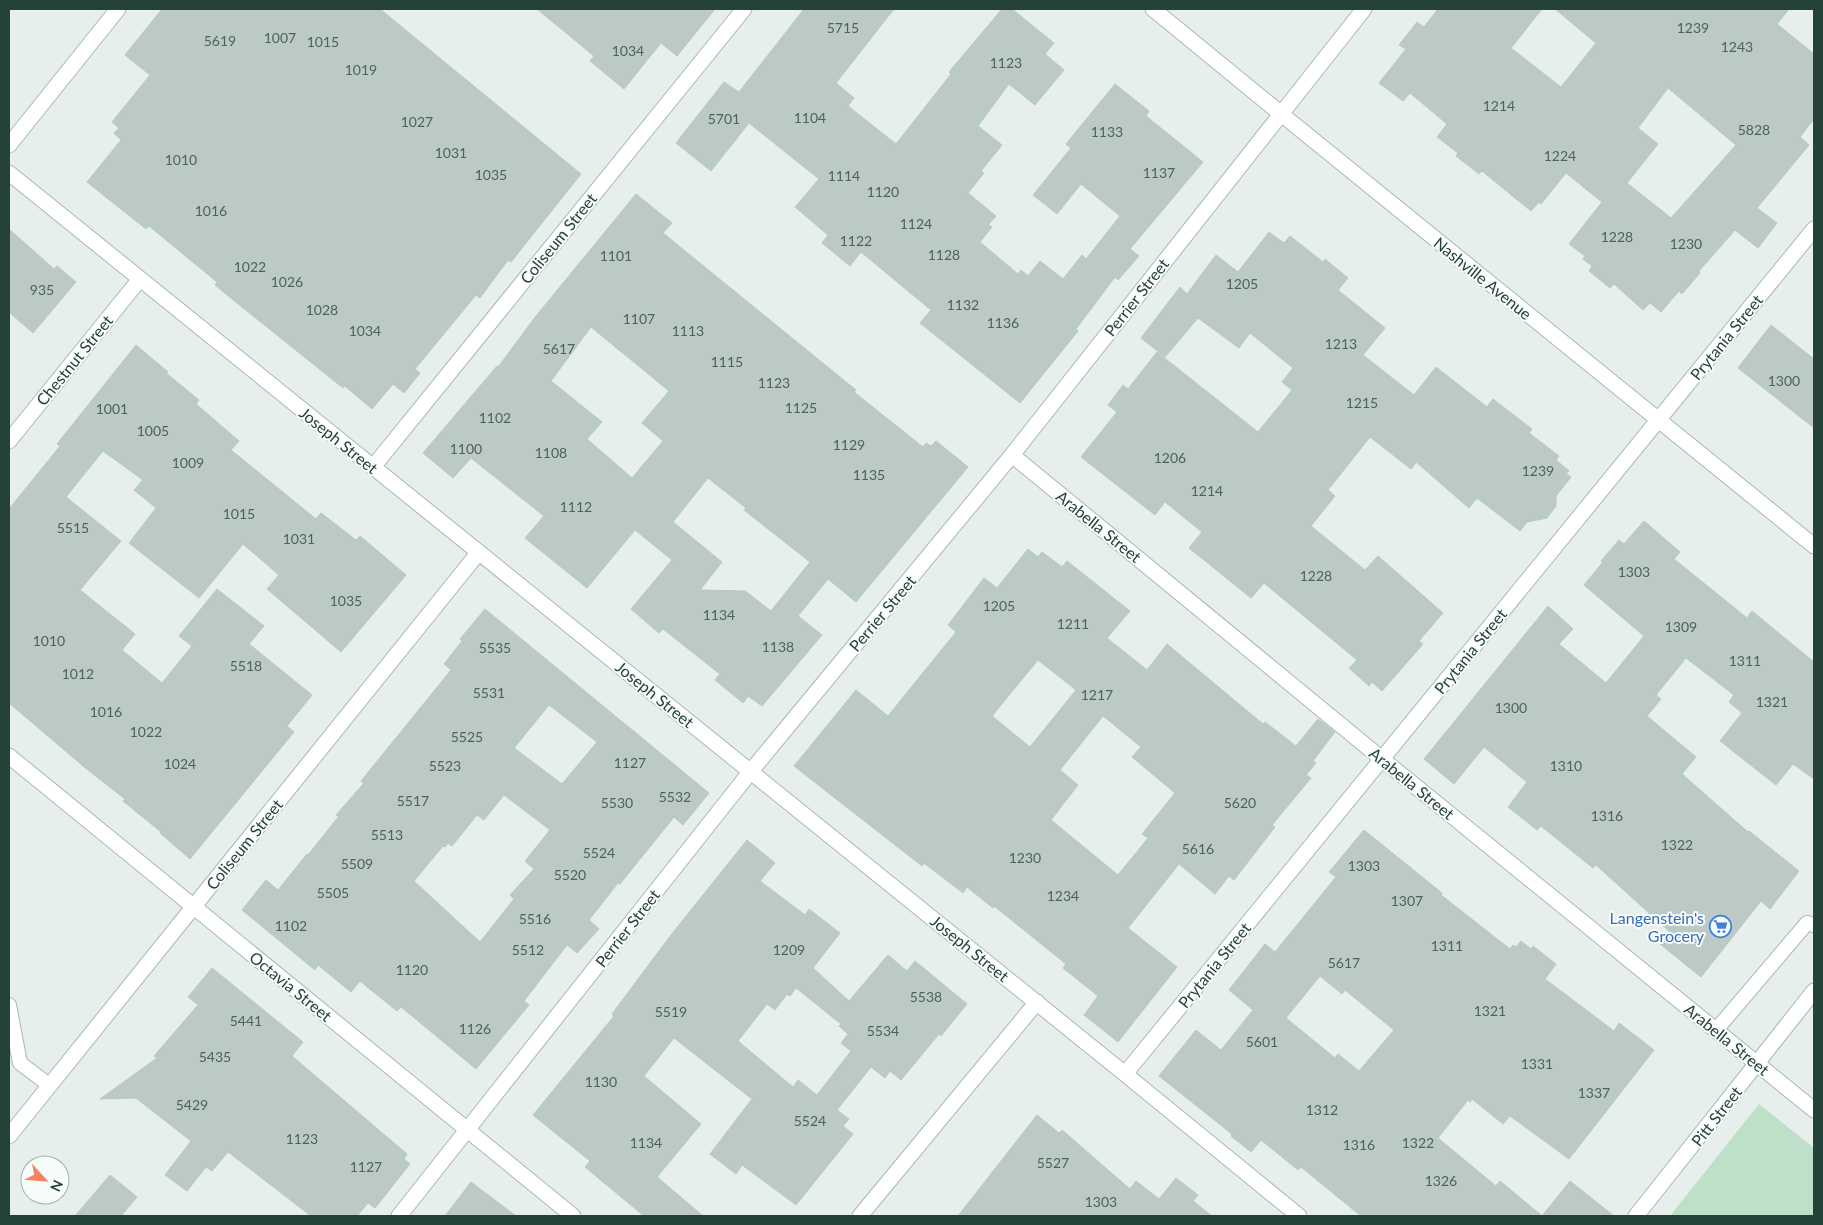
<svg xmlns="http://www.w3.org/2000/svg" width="1823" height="1225" viewBox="0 0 1823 1225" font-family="Lato,sans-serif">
<rect width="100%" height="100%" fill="#e6efeb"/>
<path fill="#bfe0c8" d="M1759,1104l55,44v68h-144z"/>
<path fill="#bbcac4" stroke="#b8c9c2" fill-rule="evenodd" d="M162,9h218l201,165 -70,88 -3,-2 -28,38 -4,-3 -61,74 5,4 -16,20 -11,-9 -21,25 -27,-23 -2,2 -106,-85 -22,-18 2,-3 -68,-56 -3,3 -59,-47 34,-42 -7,-7 5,-5 -7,-6 38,-47 -25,-20z
M537,9h178l-38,47 -16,-13 -37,46 -34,-28 4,-5z
M804,9h90l-58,74 18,15 -6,8 48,38 55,-70 -2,-2 53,-63h10l42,34 -9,11 19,16 -29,35 -26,-21 -31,42 24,19 -21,26 3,2 -16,20 28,23 -8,9 4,2 -12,15 38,32 3,-4 7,6 12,-15 23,18 19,-24 4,4 34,-43 -39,-32 -24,30 -24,-19 38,-47 -5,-4 49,-60 34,27 -3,5 57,46 -73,87 9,7 -21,24 -3,-3 -39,52 2,2 -58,72 -100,-80 11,-13 -70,-58 -11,14 -28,-23 6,-8 -33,-28 24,-28 -70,-56 -38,48 -35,-28 48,-61 15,10z
M1438,9h104l-31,39 50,39 35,-44 -41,-34h234l-12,15 37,30v65l-14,18 9,8 -52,63 20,15 -19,25 -23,-18 -36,41 1,2 -18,21 -3,-3 -18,21 -11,-9 -7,7 -29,-26 -4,4 -21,-17 3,-5 -9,-7 2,-3 -16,-12 33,-42 -36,-29 -25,31 -2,-2 -8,9 -49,-40 -3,3 -23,-18 2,-3 -21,-16 10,-13 -37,-31 -7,8 -24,-18 27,-34 -7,-4 18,-23 7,5zM1668,88l68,57 -65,73 -44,-35 31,-39 -20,-16z
M636,194l36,29 -9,10 193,157 -2,2 69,55 3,-4 5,3 5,-5 32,26 -112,135 -28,-23 -30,37 24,19 -60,71 -14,-10 -5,7 -28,-23 5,-6 -57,-45 -4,4 -28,-24 41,-49 -37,-30 -48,58 -62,-50 19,-22 -73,-58 -18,20 -30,-25 74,-87 1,1 38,-51zM591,327l78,64 -27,32 21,18 -31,37 -45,-39 15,-17 -51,-41zM708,478l38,30 -2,2 66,52 -39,49 -26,-20 -45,-1 22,-28 -49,-40z
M9,229l45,40 3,-3 19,16 -43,51 -24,-21z
M1269,232l15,11 6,-7 33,26 2,-3 23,19 -10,12 47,38 -22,27 51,40 22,-28 51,40 6,-8 39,30 -3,4 30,23 -3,4 13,11 -3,3 5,3 -15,19v10l-9,12 -20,4 -7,9 -43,-33 -8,10 -53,-46 -5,7 -41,-32 -42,53 7,6 -24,30 54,44 13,-14 65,57 -24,28 4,3 -41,47 -10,-9 -3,4 -20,-18 8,-8 -93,-77 -13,15 -62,-50 13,-16 -37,-30 -10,13 -74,-58 36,-45 -9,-7 15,-20 5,4 29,-37 101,80 34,-42 -10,-8 11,-14 -43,-35 -11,15 -41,-30 -33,39 -24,-19 39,-51 7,7 29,-39 22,17z
M1771,325l43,34v69l-76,-60z
M136,345l32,27 -2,1 33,27 -3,4 43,37 -8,9 85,69 5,-6 35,27 4,-4 46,39 -65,77 -74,-63 12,-14 -36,-31 -44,54 -70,-55 27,-35 -22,-18 9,-10 -40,-29 -37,46 55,44 -41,49 55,44 -13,16 40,33 30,-37 -13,-10 38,-47 47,37 -15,18 63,51 -25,31 7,6 -104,127 -30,-26 1,-1 -38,-31 2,-2 -42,-33 -74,-63v-194l51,-63 -3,-2z
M1644,521l36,31 -6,7 73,59 5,-7 62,51v117l-21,-15 -17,21 -56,-44 22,-28 -13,-11 5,-7 -48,-37 -30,37 5,4 -14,17 49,41 -14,17 66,58 1,-1 50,40 -29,38 -9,-8 -60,76 -41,-33 10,-12 -74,-67 -3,3 -52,-42 -4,4 -29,-23 19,-25 -43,-35 -30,37 -30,-25 124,-153 25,23 -14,15 47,39 38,-47 -60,-51 19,-23 -2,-1 18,-21 5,4z
M1028,549l10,8 4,-5 20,15 5,-6 63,50 -23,27 40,32 20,-26 96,80 2,-2 31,24 22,-27 17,13 -22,29 3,2 -10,12 5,3 -39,47 3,2 -41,53 -5,-4 -14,18 -36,-30 -51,64 49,39 -59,75 -34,-27 14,-19 -35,-28 3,-4 -72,-58 -1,2 -26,-21 -4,6 -39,-30 -2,3 -128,-100 62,-76 32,26 68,-84 -8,-7 36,-47 13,10zM1038,660l38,30 -46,57 -38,-31zM1103,716l38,31 -9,10 43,36 -33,41 6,4 -30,37 -67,-55 27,-35 -18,-15z
M485,609l224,184 -26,32 -9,-8 -54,67 -2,-1 -29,37 10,9 -22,24 -10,-8 -43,56 5,4 -53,64 -75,-62 -4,4 -37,-30 -9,11 -33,-27 -3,5 -73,-60 24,-30 12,10 29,-36 1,1 31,-39 -3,-1 28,-32 -3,-2 90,-111 -7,-6 18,-23 -2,-2zM549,705l48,37 -35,42 -48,-36zM504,795l46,35 -25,31 9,8 -24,26 4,4 -34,43 -66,-61 29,-35 2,1 3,-4 4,3 25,-31 7,5z
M1364,830l78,63 -1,2 69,54 3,-4 3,2 5,-6 10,8 2,-3 23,18 -11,15 69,52 5,-8 35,27 -85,109 -59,-43 -7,8 -31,-25 -2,3 -2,-2 -30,38 58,48 4,-5 42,35 28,-35 44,35h-253l-60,-49 -3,3 -37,-30 -10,12 -20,-16 1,-2 -73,-58 37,-46 25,20 32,-40 -24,-20 36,-46 10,8 61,-75 -7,-5zM1320,976l22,18 3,-4 49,40 -35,41 -21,-17 -3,4 -49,-40z
M747,840l28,23 -15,18 45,34 4,-6 31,24 -27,35 36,33 39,-46 19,16 8,-10 52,43 -26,32 -2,-2 -38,46 -11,-9 -5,7 -14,-11 -34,43 12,9 -6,7 10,8 -57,71 -54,-40 -6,9 -26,-20 42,-55 -78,-61 -30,38 57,48 -44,53 46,39h-59l-59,-49 5,-6 -57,-46 81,-99 -2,-2 59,-79zM796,988l45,36 -2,2 9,8 -7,9 10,8 -34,44 -19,-15 -5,7 -55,-46 29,-37 8,6 12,-16 3,2z
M212,968l91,74 -11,14 115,98 -3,5 6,5 -35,44 -7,-5 -11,13h-46l-83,-64 -16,19 -6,-4 -19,24 -22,-16 26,-34 -55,-43 -36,1 57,-41 -3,-2 44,-51 -10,-8z
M1037,1115l22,18 3,-3 68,59 6,-8 23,18 17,-21 22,17 -5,6 19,15h-254z
M110,1175l27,22 -16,19h-46z
M471,1182l45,34h-71z"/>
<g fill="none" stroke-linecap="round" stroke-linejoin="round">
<defs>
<path id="service" d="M9,1005l11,58 29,22
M1716,1030l91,-107 7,2"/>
<path id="minor" d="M1153,9l127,104 534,433
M9,145l109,-136
M9,173l1116,901 174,142
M9,441l131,-162
M1012,455l370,304 432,351
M373,467l371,-458
M9,756l564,460
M1125,1074l689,-845
M9,1136l470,-584
M399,1216l352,-445 261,-316 352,-446
M860,1216l177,-214
M1636,1216l178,-225"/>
</defs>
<use href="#service" stroke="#a8b8b2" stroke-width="16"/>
<use href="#minor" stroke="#a8b8b2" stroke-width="17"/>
<use href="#service" stroke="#fff" stroke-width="14"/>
<use href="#minor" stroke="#fff" stroke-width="15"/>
</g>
<defs>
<symbol id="supermarket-ring" viewBox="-11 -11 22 22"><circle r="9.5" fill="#f7fbf9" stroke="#3f7fe0" stroke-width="1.5"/><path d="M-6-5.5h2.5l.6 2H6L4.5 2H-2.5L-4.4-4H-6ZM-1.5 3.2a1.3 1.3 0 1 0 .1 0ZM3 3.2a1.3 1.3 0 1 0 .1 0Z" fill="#3f7fe0"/></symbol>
</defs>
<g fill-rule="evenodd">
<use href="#supermarket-ring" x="1708" y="914" width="25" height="25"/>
</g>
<g text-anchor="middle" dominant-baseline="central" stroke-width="4" stroke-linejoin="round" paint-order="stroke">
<g font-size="14" fill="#4a645c">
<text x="843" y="27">5715</text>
<text x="1693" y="27">1239</text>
<text x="280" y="37">1007</text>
<text x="220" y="40">5619</text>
<text x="323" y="41">1015</text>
<text x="1737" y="46">1243</text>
<text x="628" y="50">1034</text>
<text x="1006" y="62">1123</text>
<text x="361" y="69">1019</text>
<text x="1499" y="105">1214</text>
<text x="810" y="117">1104</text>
<text x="724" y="118">5701</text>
<text x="417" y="121">1027</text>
<text x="1754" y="129">5828</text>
<text x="1107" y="131">1133</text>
<text x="451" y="152">1031</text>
<text x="1560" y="155">1224</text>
<text x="181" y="159">1010</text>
<text x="1159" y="172">1137</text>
<text x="491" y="174">1035</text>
<text x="844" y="175">1114</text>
<text x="883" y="191">1120</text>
<text x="211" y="210">1016</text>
<text x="916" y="223">1124</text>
<text x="1617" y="236">1228</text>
<text x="856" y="240">1122</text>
<text x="1686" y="243">1230</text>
<text x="944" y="254">1128</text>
<text x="616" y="255">1101</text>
<text x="250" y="266">1022</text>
<text x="287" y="281">1026</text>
<text x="1242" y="283">1205</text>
<text x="42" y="289">935</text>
<text x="963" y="304">1132</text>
<text x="322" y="309">1028</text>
<text x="639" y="318">1107</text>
<text x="1003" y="322">1136</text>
<text x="365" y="330">1034</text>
<text x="688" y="330">1113</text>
<text x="1341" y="343">1213</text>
<text x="559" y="348">5617</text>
<text x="727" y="361">1115</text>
<text x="1784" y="380">1300</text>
<text x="774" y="382">1123</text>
<text x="1362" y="402">1215</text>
<text x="801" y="407">1125</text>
<text x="112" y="408">1001</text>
<text x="495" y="417">1102</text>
<text x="153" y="430">1005</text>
<text x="849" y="444">1129</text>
<text x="466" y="448">1100</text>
<text x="551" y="452">1108</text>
<text x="1170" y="457">1206</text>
<text x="188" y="462">1009</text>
<text x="1538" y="470">1239</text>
<text x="869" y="474">1135</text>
<text x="1207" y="490">1214</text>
<text x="576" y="506">1112</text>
<text x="239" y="513">1015</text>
<text x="73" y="527">5515</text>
<text x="299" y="538">1031</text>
<text x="1634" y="571">1303</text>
<text x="1316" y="575">1228</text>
<text x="346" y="600">1035</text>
<text x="999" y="605">1205</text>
<text x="719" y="614">1134</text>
<text x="1073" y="623">1211</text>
<text x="1681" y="626">1309</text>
<text x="49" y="640">1010</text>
<text x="778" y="646">1138</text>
<text x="495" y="647">5535</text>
<text x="1745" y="660">1311</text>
<text x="246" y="665">5518</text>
<text x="78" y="673">1012</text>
<text x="489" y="692">5531</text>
<text x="1097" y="694">1217</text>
<text x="1772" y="701">1321</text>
<text x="1511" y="707">1300</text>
<text x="106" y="711">1016</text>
<text x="146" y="731">1022</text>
<text x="467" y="736">5525</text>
<text x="630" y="762">1127</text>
<text x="180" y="763">1024</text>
<text x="445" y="765">5523</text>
<text x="1566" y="765">1310</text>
<text x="675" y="796">5532</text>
<text x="413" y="800">5517</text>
<text x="617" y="802">5530</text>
<text x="1240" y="802">5620</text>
<text x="1607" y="815">1316</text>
<text x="387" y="834">5513</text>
<text x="1677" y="844">1322</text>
<text x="1198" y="848">5616</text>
<text x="599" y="852">5524</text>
<text x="1025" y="857">1230</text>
<text x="357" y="863">5509</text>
<text x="1364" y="865">1303</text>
<text x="570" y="874">5520</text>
<text x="333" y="892">5505</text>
<text x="1063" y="895">1234</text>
<text x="1407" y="900">1307</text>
<text x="535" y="918">5516</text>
<text x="291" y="925">1102</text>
<text x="1447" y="945">1311</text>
<text x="528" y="949">5512</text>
<text x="789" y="949">1209</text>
<text x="1344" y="962">5617</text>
<text x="412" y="969">1120</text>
<text x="926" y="996">5538</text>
<text x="1490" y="1010">1321</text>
<text x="671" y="1011">5519</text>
<text x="246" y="1020">5441</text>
<text x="475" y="1028">1126</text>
<text x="883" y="1030">5534</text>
<text x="1262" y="1041">5601</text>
<text x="215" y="1056">5435</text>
<text x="1537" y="1063">1331</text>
<text x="601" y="1081">1130</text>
<text x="1594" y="1092">1337</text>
<text x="192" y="1104">5429</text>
<text x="1322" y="1109">1312</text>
<text x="810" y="1120">5524</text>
<text x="302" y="1138">1123</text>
<text x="646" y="1142">1134</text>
<text x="1418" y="1142">1322</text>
<text x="1359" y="1144">1316</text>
<text x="1053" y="1162">5527</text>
<text x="366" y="1166">1127</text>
<text x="1441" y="1180">1326</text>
<text x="1101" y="1201">1303</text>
</g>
<g font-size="16" fill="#24423a" stroke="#f7fbf9">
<text transform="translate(558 238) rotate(-51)">Coliseum Street</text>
<text transform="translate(1483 278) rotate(39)">Nashville Avenue</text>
<text transform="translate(1136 297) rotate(-52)">Perrier Street</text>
<text transform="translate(1726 337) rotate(-51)">Prytania Street</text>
<text transform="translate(74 360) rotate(-51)">Chestnut Street</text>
<text transform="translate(339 440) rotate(39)">Joseph Street</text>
<text transform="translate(1099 526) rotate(39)">Arabella Street</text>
<text transform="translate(882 613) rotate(-50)">Perrier Street</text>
<text transform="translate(1470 651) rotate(-51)">Prytania Street</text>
<text transform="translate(655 694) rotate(39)">Joseph Street</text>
<text transform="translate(1412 783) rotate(39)">Arabella Street</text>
<text transform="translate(244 844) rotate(-51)">Coliseum Street</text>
<text transform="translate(627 928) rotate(-52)">Perrier Street</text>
<text transform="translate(970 948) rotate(39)">Joseph Street</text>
<text transform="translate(1214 965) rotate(-51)">Prytania Street</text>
<text transform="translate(291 986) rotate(39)">Octavia Street</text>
<text transform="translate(1727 1039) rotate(39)">Arabella Street</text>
<text transform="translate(1716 1116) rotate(-52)">Pitt Street</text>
</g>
<g font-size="16" fill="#366cbe" stroke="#f7fbf9" text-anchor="end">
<text x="1704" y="917">Langenstein's<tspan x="1704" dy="18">Grocery</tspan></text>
</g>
</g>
<rect width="1823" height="1225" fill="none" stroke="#24423a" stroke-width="20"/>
<g transform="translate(45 1180) rotate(116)"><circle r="24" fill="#f7fbf9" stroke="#a3b1ad"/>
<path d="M0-4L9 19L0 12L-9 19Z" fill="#f4845f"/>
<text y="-8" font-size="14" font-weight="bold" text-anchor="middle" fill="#24423a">N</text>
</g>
</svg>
